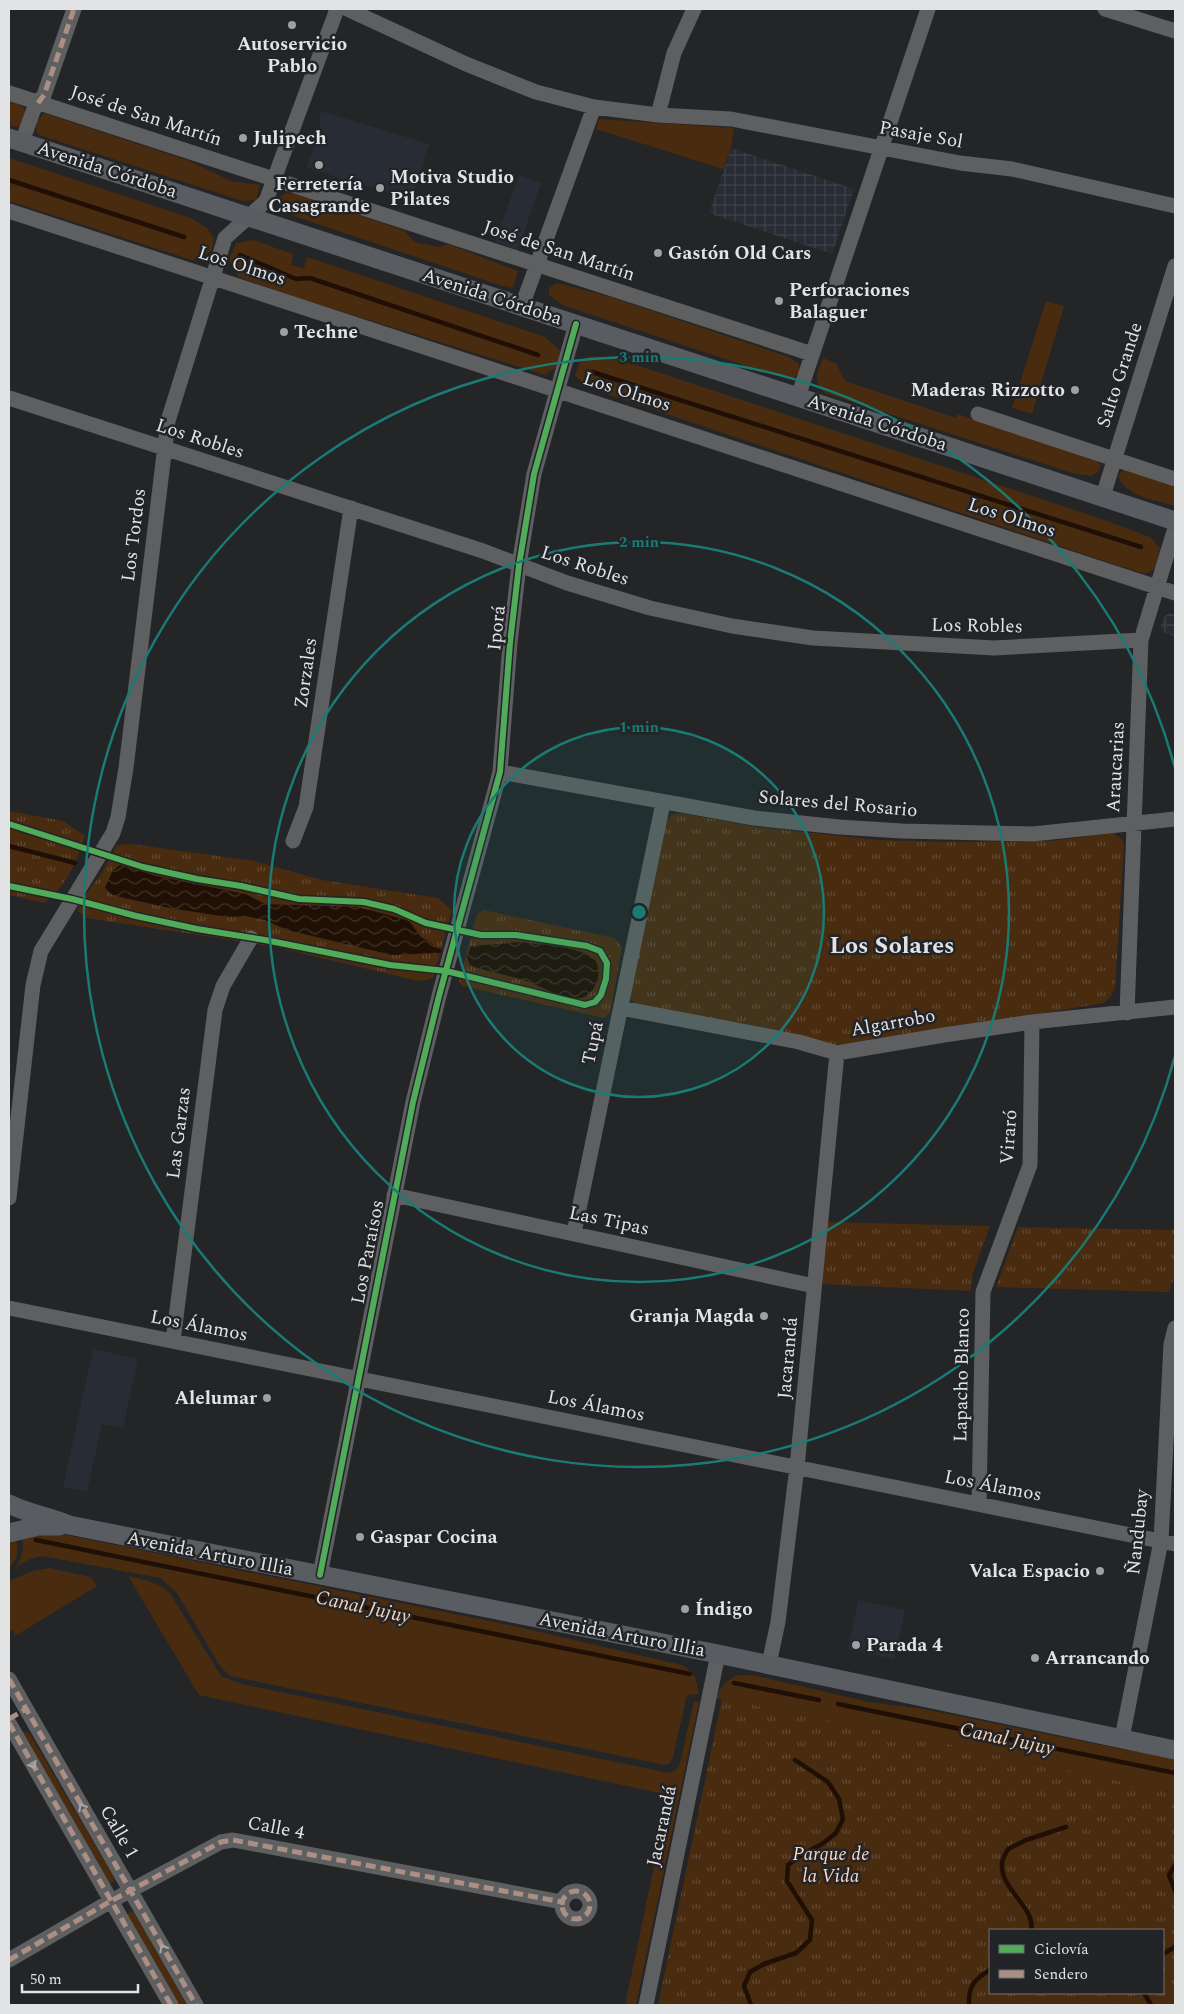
<svg xmlns="http://www.w3.org/2000/svg" width="1184" height="2014" viewBox="0 0 1184 2014" font-family="Spectral,serif">
<defs>
<pattern id="industrial-grid" width="8" height="8" patternUnits="userSpaceOnUse" patternTransform="scale(1.25)"><rect width="8" height="8" fill="#282d35"/><path d="M0 4h8M4 0v8" fill="none" stroke="#3d4148"/></pattern>
<pattern id="park-tufts" width="24" height="20" patternUnits="userSpaceOnUse" patternTransform="scale(1.25)"><rect width="24" height="20" fill="#492b10"/><path d="M3 7l-1-3M5 7V3M7 7l1-3M15 17l-1-3M17 17v-4M19 17l1-3" fill="none" stroke="#634a33"/></pattern>
<pattern id="water-waves" width="16" height="10" patternUnits="userSpaceOnUse" patternTransform="scale(1.25)"><rect width="16" height="10" fill="#200f04"/><path d="M0 5q4-4 8 0t8 0" fill="none" stroke="#403228"/></pattern>
</defs>
<rect width="100%" height="100%" fill="#232527"/>
<path fill="#282d35" d="M321,111l108,33 -17,56 -105,-32 14,-46 -2,-1z
M519,175l22,8 -23,67 -23,-8z
M93,1349l45,10 -15,69 -21,-4 -15,68 -24,-5z
M858,1600l47,10 -11,49 -46,-10z"/>
<path fill="url(#industrial-grid)" d="M731,148l123,41 -22,65 -123,-41z
M1169,613l6,2v21l-13,-4 -1,-6 2,-8z"/>
<path fill="#492b10" d="M9,100l14,7 3,7 -2,11 -8,2 -7,-2z
M44,113l148,49 39,19 29,4 -4,15 -13,1 -201,-65 -6,-4 1,-10z
M599,119l135,9 -3,20 -8,21 -127,-40z
M9,158l182,60 16,10 7,10 -2,12 -9,6 -11,4 -183,-59z
M285,193l17,2 103,36 9,11 26,5 8,-3 70,27 -5,17 -14,-3 -205,-69 -14,-6 -3,-11z
M253,240l40,14 -2,11 13,3 3,-11 238,80 16,14 -3,15 -13,9 -250,-78 -57,-20 -9,-18 7,-16z
M557,283l54,14 178,60 10,7v8l-6,7 -19,-4 -212,-70 -13,-10v-7z
M1046,301l18,5 -32,108 -20,-6z
M589,356l26,2 484,160 51,19 10,11 -4,20 -11,6 -41,-13 -518,-174 -11,-12 5,-13z
M823,358l13,5 9,18 111,37 2,-4 138,46 5,6 -3,6 -7,4 -19,-3 -247,-80c-13,-13 -8,-20 -2,-35z
M1124,469l51,16v21c-19,-6 -49,-9 -57,-30z
M62,1534l452,92 168,39c12,6 16,15 16,29l-11,1 -14,62 -3,6 -5,2 -435,-89 -10,-10 -43,-73 -17,-15 -118,-22 -12,3 -14,8c6,-9 9,-20 5,-31z
M15,1538c5,12 3,20 -6,30v-27z
M49,1568l42,9 6,9 -82,50 -2,-6 -4,3v-52l23,-10z
M128,1576c16,4 30,6 42,17l51,83 21,8 427,89 7,-3 4,-7 14,-62 5,1 -63,303h-11l44,-210 -470,-100z
M738,1675h15l116,27 55,7 202,41 34,5 15,5v33l-251,-54 -208,-41c5,-12 11,-18 22,-23z
M24,1731l6,3 83,142 1,6 -4,2 -89,-151z
M130,1911l4,1 53,93h-9l-51,-89z"/>
<path fill="url(#park-tufts)" fill-rule="evenodd" d="M9,811l54,10 22,15c-9,26 -18,50 -41,67l-35,-8z
M680,813l76,14 123,13 68,2 104,-1 62,-8 9,6 2,7 -9,142 -4,8 -7,7 -249,41 -20,1 -199,-41 -5,-4 -1,-7 35,-169 6,-9z
M131,844l123,17 68,19 116,18 14,13 -19,67 -15,3 -147,-35 -185,-28 -8,-7 3,-11 19,-24 17,-31z
M484,910l131,28 7,9 -12,66 -6,5 -142,-32 -3,-5 18,-67z
M825,1222l165,4 -17,47 -2,18 -151,-7z
M1018,1227l157,3v45l-6,17 -173,-5z
M722,1699l202,40 251,54v212h-517zM1163,1930v63h-173v-63z"/>
<path fill="url(#water-waves)" d="M120,865l36,11 89,18 20,10 92,3 28,7 24,7 12,16 12,7 1,9 -42,2 -105,-25 -22,-10 -21,-4 -16,1 -59,-9 -57,-13 -7,-7 8,-18z
M521,942c21,3 48,4 68,13 18,9 8,44 -12,43 -18,-1 -35,-11 -51,-17 -16,-5 -33,-9 -49,-13l-7,-3 -3,-8 4,-11z"/>
<g fill="none" stroke-linecap="round" stroke-linejoin="round">
<path stroke="#200f04" stroke-width="4.5" d="M9,180l175,57
M240,255l56,24 14,-1 228,77
M592,372l549,175
M9,846l66,17
M428,948l11,3
M36,1540l654,134
M734,1683l85,17
M838,1704l337,69
M1175,1865l-6,10 6,16
M1031,1930c5,-22 -31,-41 -29,-66 0,-5 4,-11 6,-15l18,-9 40,-13
M1163,1954l12,-7
M1144,1993l7,12
M751,2005l-7,-19 6,-14 14,-8 32,-11 14,-13 2,-20 -25,-39 1,-16 13,-10 21,-11 14,-11 7,-14 -4,-20 -11,-17 -33,-22
M969,2005c-1,-18 5,-26 21,-35"/>
<path stroke="#5e5f60" stroke-width="15" d="M347,9l119,55 70,28 58,15 64,8 73,4 229,44 52,6 163,37
M1105,9l70,22
M9,93l803,261
M658,115l16,-62 20,-44
M22,142l13,-36 9,-11 30,-86
M9,211l1166,382
M522,306l72,-199
M798,397l130,-388
M9,398l474,153 84,32 83,25 82,18 81,12 181,10 147,-8
M978,414l197,65
M1103,496l72,-230
M500,772l254,46 85,9 63,4 131,3 142,-15
M293,841l13,-34 45,-299
M621,1008l178,34 38,11 107,-18 88,-13 143,-15
M1127,1013l14,-373 34,-112
M394,1195l420,91
M9,1198l24,-213 8,-34 72,-118 5,-16 8,-49 42,-347 57,-183 41,-37 71,-192
M574,1233l89,-430
M9,1308l1166,236
M173,1341l42,-331 8,-24 28,-48
M979,1504l4,-212 47,-127 2,-143
M320,1575l93,-473 26,-106 61,-224 10,-129 9,-78 15,-91 42,-150
M769,1664l9,-42 19,-155 40,-414
M9,1679l187,326
M9,1723l162,282
M1122,1738l39,-197 10,-197 4,-16
M562 1905a14 14 0 1 1 28 0a14 14 0 1 1-28 0Z
M9,1960l102,-59 110,-59 12,-2 329,62
M646,2005l72,-351"/>
<path stroke="#595c61" stroke-width="19" d="M9,138l1166,383
M9,1504c19,10 40,12 60,21l649,129 457,96
M9,1533l29,-7h21"/>
<path stroke="#ac8f84" stroke-width="5" stroke-dasharray="10 5" stroke-linecap="butt" d="M38,103l6,-8 30,-86
M9,1679l187,326
M9,1719l17,-10
M9,1723l162,282
M562 1905a14 14 0 1 1 28 0a14 14 0 1 1-28 0Z
M9,1960l102,-59 110,-59 12,-2 329,62"/>
<defs>
<path id="cycleway" d="M9,824l134,43 54,12 44,7 58,13 65,3 30,7 32,14 55,12h35l71,11 13,5 7,12 -1,16 -5,16 -6,7 -10,3 -139,-34 -56,-6 -125,-25 -68,-11 -61,-13 -64,-17 -63,-13
M320,1575l93,-473 26,-106 61,-224 10,-129 9,-78 15,-91 42,-150"/>
</defs>
<use href="#cycleway" stroke="#222428" stroke-width="9"/>
<use href="#cycleway" stroke="#51ab58" stroke-width="6"/>
</g>
<defs><path id="oneway-chevron" d="M-2-3.5L2.5 0L-2 3.5" fill="none" stroke-width="1.6" stroke-linecap="round" stroke-linejoin="round" transform="scale(1.25)"/></defs>
<g stroke="#a7a8a9">
<use href="#oneway-chevron" transform="translate(33 1765) rotate(60)"/>
<use href="#oneway-chevron" transform="translate(82 1807) rotate(-120)"/>
<use href="#oneway-chevron" transform="translate(163 1948) rotate(-120)"/>
</g>
<circle cx="639" cy="912" r="185" fill="#1a7b74" fill-opacity=".12"/>
<g fill="none" stroke="#1a7b74" stroke-width="2.5">
<circle cx="639" cy="912" r="185"/>
<circle cx="639" cy="912" r="370"/>
<path d="M1175 1056A555 555 0 1 1 1175 768"/>
</g>
<g fill="#9fa0a2" stroke="#222428" stroke-width="2">
<circle cx="292" cy="25" r="5"/>
<circle cx="243" cy="138" r="5"/>
<circle cx="319" cy="165" r="5"/>
<circle cx="380" cy="188" r="5"/>
<circle cx="658" cy="253" r="5"/>
<circle cx="779" cy="301" r="5"/>
<circle cx="284" cy="332" r="5"/>
<circle cx="1075" cy="390" r="5"/>
<circle cx="764" cy="1316" r="5"/>
<circle cx="267" cy="1398" r="5"/>
<circle cx="360" cy="1537" r="5"/>
<circle cx="1100" cy="1571" r="5"/>
<circle cx="685" cy="1609" r="5"/>
<circle cx="856" cy="1645" r="5"/>
<circle cx="1035" cy="1658" r="5"/>
</g>
<g text-anchor="middle" dominant-baseline="central" stroke-width="5" stroke-linejoin="round" paint-order="stroke">
<g font-size="19" font-weight="bold" fill="#e2e3e5" stroke="#222428" text-anchor="start">
<text x="292" y="44" text-anchor="middle">Autoservicio<tspan x="292" dy="22">Pablo</tspan></text>
<text x="253" y="138">Julipech</text>
<text x="390" y="177">Motiva Studio<tspan x="390" dy="22">Pilates</tspan></text>
<text x="319" y="184" text-anchor="middle">Ferretería<tspan x="319" dy="22">Casagrande</tspan></text>
<text x="668" y="253">Gastón Old Cars</text>
<text x="789" y="290">Perforaciones<tspan x="789" dy="22">Balaguer</tspan></text>
<text x="294" y="332">Techne</text>
<text x="1065" y="390" text-anchor="end">Maderas Rizzotto</text>
<text x="754" y="1316" text-anchor="end">Granja Magda</text>
<text x="257" y="1398" text-anchor="end">Alelumar</text>
<text x="370" y="1537">Gaspar Cocina</text>
<text x="1090" y="1571" text-anchor="end">Valca Espacio</text>
<text x="695" y="1609">Índigo</text>
<text x="866" y="1645">Parada 4</text>
<text x="1045" y="1658">Arrancando</text>
</g>
<g font-size="19" fill="#e2e3e5" stroke="#222428">
<text transform="translate(146 116) rotate(18)">José de San Martín</text>
<text transform="translate(921 135) rotate(10)">Pasaje Sol</text>
<text transform="translate(107 170) rotate(18)">Avenida Córdoba</text>
<text transform="translate(559 251) rotate(18)">José de San Martín</text>
<text transform="translate(242 266) rotate(18)">Los Olmos</text>
<text transform="translate(492 297) rotate(18)">Avenida Córdoba</text>
<text transform="translate(1120 375) rotate(-72)">Salto Grande</text>
<text transform="translate(627 392) rotate(18)">Los Olmos</text>
<text transform="translate(877 423) rotate(18)">Avenida Córdoba</text>
<text transform="translate(200 439) rotate(18)">Los Robles</text>
<text transform="translate(1012 518) rotate(18)">Los Olmos</text>
<text transform="translate(134 535) rotate(-83)">Los Tordos</text>
<text transform="translate(585 566) rotate(18)">Los Robles</text>
<text transform="translate(977 626) rotate(1)">Los Robles</text>
<text transform="translate(497 628) rotate(-84)">Iporá</text>
<text transform="translate(306 673) rotate(-82)">Zorzales</text>
<text transform="translate(1116 767) rotate(-87)">Araucarias</text>
<text transform="translate(838 804) rotate(5)">Solares del Rosario</text>
<text transform="translate(893 1023) rotate(-10)">Algarrobo</text>
<text transform="translate(593 1043) rotate(-78)">Tupá</text>
<text transform="translate(179 1133) rotate(-83)">Las Garzas</text>
<text transform="translate(1009 1137) rotate(-86)">Viraró</text>
<text transform="translate(609 1221) rotate(12)">Las Tipas</text>
<text transform="translate(368 1252) rotate(-79)">Los Paraísos</text>
<text transform="translate(199 1326) rotate(11)">Los Álamos</text>
<text transform="translate(788 1358) rotate(-85)">Jacarandá</text>
<text transform="translate(962 1375) rotate(-89)">Lapacho Blanco</text>
<text transform="translate(596 1406) rotate(11)">Los Álamos</text>
<text transform="translate(993 1486) rotate(11)">Los Álamos</text>
<text transform="translate(1138 1532) rotate(-84)">Ñandubay</text>
<text transform="translate(210 1554) rotate(11)">Avenida Arturo Illia</text>
<text transform="translate(622 1635) rotate(11)">Avenida Arturo Illia</text>
<text transform="translate(662 1826) rotate(-78)">Jacarandá</text>
<text transform="translate(276 1828) rotate(11)">Calle 4</text>
<text transform="translate(119 1832) rotate(60)">Calle 1</text>
</g>
<g font-size="19" font-style="italic" fill="#fed9bd" stroke="#222428">
<text x="831" y="1854">Parque de<tspan x="831" dy="22">la Vida</tspan></text>
</g>
<g font-size="20" font-style="italic" fill="#f7d3b6" stroke="#222428">
<text transform="translate(363 1607) rotate(12)">Canal Jujuy</text>
<text transform="translate(1007 1739) rotate(12)">Canal Jujuy</text>
</g>
<g font-size="24" font-weight="bold" fill="#e2e3e5" stroke="#222428">
<text x="892" y="946">Los Solares</text>
</g>
</g>
<circle cx="639" cy="912" r="8" fill="#1a7b74" stroke="#222428" stroke-width="2.5"/>
<g font-size="15" text-anchor="middle" font-weight="bold" fill="#1a7b74" stroke="#222428" stroke-width="5" stroke-linejoin="round" paint-order="stroke">
<text x="639" y="362">3 min</text>
<text x="639" y="547">2 min</text>
<text x="639" y="732">1 min</text>
</g>
<rect width="1184" height="2014" fill="none" stroke="#e2e3e5" stroke-width="20"/>
<rect x="989" y="1929" width="175" height="65" fill="#222428" stroke="#6f7074"/>
<rect x="999" y="1945" width="25" height="8" fill="#51ab58" stroke="#6f7074"/>
<text x="1034" y="1954" font-size="15" fill="#e2e3e5">Ciclovía</text>
<rect x="999" y="1970" width="25" height="8" fill="#ac8f84" stroke="#6f7074"/>
<text x="1034" y="1979" font-size="15" fill="#e2e3e5">Sendero</text>
<path d="M22 1984v8h116v-8" fill="none" stroke="#e2e3e5" stroke-width="2.5"/>
<text x="30" y="1984" font-size="15" fill="#e2e3e5" stroke="#222428" stroke-width="4" paint-order="stroke">50 m</text>
</svg>
